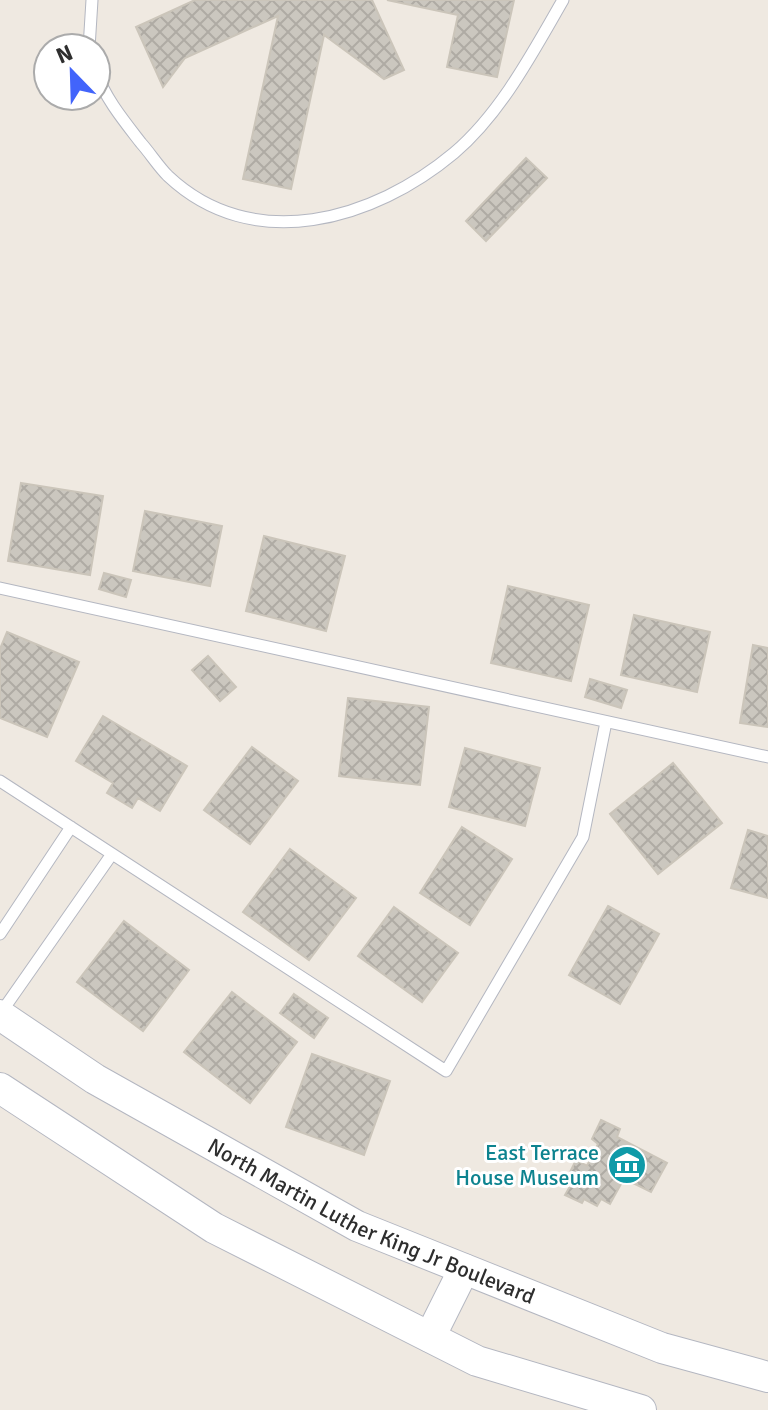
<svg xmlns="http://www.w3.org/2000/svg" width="768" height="1410" viewBox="0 0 768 1410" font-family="Signika,sans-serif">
<defs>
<pattern id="building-cross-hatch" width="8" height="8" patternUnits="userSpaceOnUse" patternTransform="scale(2)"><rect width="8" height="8" fill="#cbc7bf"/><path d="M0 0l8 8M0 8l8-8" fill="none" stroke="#afaba4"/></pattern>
</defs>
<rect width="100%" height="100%" fill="#efe9e1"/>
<path fill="url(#building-cross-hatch)" stroke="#cbc5ba" stroke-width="2" d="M195,0h177l32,70 -20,9 -60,-44 -33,154 -48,-10 35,-163 -93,42 -22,29 -27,-60z
M387,0h127l-17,77 -50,-10 11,-52z
M526,158l21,20 -61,63 -20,-20z
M21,483l82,13 -13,79 -82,-14z
M145,511l77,15 -12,60 -77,-15z
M264,536l81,20 -19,75 -80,-20z
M104,573l27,7 -5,17 -27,-8z
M508,586l81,19 -18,76 -80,-18z
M634,615l76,17 -13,60 -76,-17z
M7,632l72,30 -32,75 -47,-19v-69z
M753,645l15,3v79l-28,-4z
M208,656l28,31 -16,14 -28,-31z
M590,679l37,11 -6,18 -36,-11z
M348,698l81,9 -9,78 -81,-9z
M103,716l84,50 -27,45 -22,-13 -6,10 -25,-15 6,-10 -37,-22z
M252,747l46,34 -48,63 -46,-34z
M465,748l75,20 -15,58 -76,-19z
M673,763l49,60 -64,51 -48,-60z
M462,827l50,32 -42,66 -50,-32z
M748,830l20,6v62l-37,-10z
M290,849l66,49 -47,62 -66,-48z
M608,906l51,28 -39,70 -51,-29z
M394,907l64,46 -36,49 -64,-46z
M124,921l65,49 -46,61 -66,-49z
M232,992l65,50 -47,61 -66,-51z
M294,994l34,24 -14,20 -34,-25z
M312,1054l78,27 -26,74 -78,-28z
M601,1120l19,9 -3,8 50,26 -16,29 -30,-15 -3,4 3,3 -11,20 -9,-5 -4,7 -13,-7 -2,4 -17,-8 8,-14 -6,-3 9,-18 11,6 11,-22 -6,-5z"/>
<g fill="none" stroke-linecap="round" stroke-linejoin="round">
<defs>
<path id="service" d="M89,48l3,-48
M96,72c9,26 28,49 45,71 9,10 17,23 27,33 85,80 206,44 286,-23 47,-40 79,-101 109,-153
M0,588l768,169
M0,781l446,290 137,-234 23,-115
M0,934l71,-107
M0,1014l112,-160"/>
<g id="secondary">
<path id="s1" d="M0,1015l95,64 262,147 305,122 106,29"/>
<path d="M0,1088l214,140 263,133 164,49"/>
<path d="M430,1337l34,-68"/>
</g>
</defs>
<use href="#service" stroke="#b4b7c1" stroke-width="13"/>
<use href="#secondary" stroke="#b4b7c1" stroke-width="32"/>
<use href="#service" stroke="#fff" stroke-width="11"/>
<use href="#secondary" stroke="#fff" stroke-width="30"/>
</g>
<defs>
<symbol id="museum-disc" viewBox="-11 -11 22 22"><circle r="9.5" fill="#0f9aa8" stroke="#fff"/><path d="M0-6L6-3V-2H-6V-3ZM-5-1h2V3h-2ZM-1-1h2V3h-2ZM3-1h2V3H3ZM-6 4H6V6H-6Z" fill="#fff"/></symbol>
</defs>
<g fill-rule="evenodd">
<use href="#museum-disc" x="605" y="1143" width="44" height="44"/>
</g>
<g text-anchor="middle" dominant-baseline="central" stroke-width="6" stroke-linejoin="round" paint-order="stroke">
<g font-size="22" fill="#0d838f" stroke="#fff" text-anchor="end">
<text x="599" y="1152">East Terrace<tspan x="599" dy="25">House Museum</tspan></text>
</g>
<g font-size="22" fill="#2e2e2e" stroke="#fff">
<text stroke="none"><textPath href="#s1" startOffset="426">North Martin Luther King Jr Boulevard</textPath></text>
</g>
</g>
<g transform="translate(72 72) rotate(337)"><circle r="38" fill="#ffffff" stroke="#ababab" stroke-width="2"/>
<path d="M0-6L14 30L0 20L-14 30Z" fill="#4264fb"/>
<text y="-12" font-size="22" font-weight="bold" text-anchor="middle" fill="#2e2e2e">N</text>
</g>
</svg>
